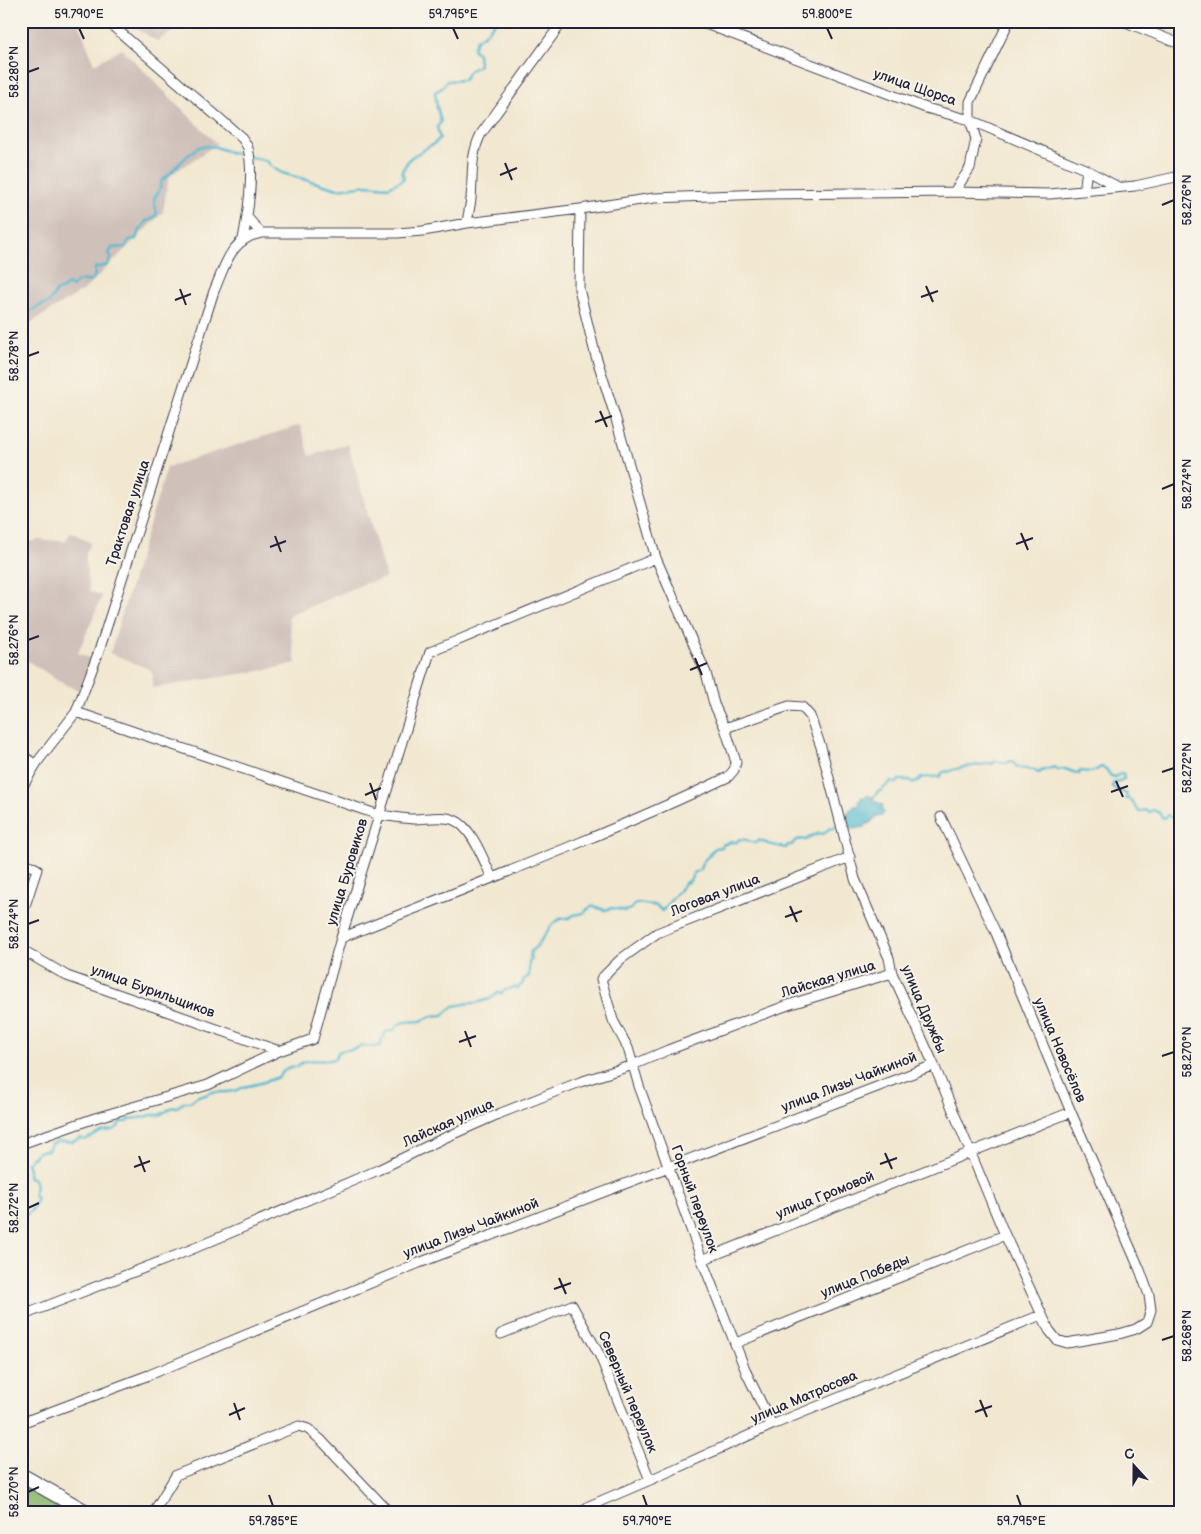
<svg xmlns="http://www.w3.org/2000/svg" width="1201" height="1534" viewBox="0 0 1201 1534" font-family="'Balsamiq Sans',sans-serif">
<rect width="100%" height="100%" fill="#f7f3e8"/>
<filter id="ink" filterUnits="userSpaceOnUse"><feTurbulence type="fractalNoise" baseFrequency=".02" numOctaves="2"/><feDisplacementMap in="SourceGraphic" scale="10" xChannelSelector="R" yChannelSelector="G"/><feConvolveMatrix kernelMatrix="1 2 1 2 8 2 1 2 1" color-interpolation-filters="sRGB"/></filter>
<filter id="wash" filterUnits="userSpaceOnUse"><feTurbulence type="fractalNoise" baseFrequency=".0096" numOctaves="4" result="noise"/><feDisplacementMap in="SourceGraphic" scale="20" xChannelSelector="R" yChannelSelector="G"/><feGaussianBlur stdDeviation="1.12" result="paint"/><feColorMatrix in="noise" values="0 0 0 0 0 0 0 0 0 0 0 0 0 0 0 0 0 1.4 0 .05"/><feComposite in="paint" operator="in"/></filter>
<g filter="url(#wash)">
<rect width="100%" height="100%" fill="#f2e8d1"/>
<path fill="#cfc0ba" d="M21,21h57l16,43 28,-15 95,95 -48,32 -6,36 -79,78 -49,30 -14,12z
M123,21h68l-34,20z
M300,425l10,31 38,-12 38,134 -23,6 -75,32 8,47 -25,6 -119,19 1,-13 -4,-6 -39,-16 57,-186z
M71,532l20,11 -5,10v10l4,28 12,5 -24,57 13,6 -12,31 -13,-5 -45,-28v-107l5,-7 16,-4 4,2 14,-1 5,2z"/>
<path fill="#8ab56c" stroke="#566c54" d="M21,1485l52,28h-33l-19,-9z"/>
<path fill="#52b9d0" stroke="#3a6e86" d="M869,795l2,2 4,-1 -2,3 2,2 8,4 -1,4 2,4 -2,3 -3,-1 -10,9h-3l-1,3 -11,2 -7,-2v-3h-3v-7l4,-2v-3l7,-7 2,1 3,-3 -2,-2 3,-1v-3h3z"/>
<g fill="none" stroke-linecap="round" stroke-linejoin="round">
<path stroke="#52b9d0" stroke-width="2.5" d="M21,331l7,-9 -1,-6c5,-7 13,-11 22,-13l8,-13h5l6,-6 4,3c5,-7 11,-7 19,-5l4,-7v-7l13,-3 3,-7 -2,-5 3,-5 13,-1 4,-7 7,-1 3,-7 7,-11 5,-1 6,-6 -3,-15 5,-8 3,-11 8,-6 4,-5 13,-13 12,-9 8,-1 9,1 13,5 38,9 5,6 10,6 56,16 29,-4 22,2 15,-8 -2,-8 8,-13 25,-15 5,-5 -3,-11 4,-5 -4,-15 -2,-15 7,-4 5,-7 17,-1 5,-9 10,-6 -1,-11 -5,-5 3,-9 9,-6 11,-13
M875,796l3,-5h3c2,-4 7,-5 10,-10l2,2h4l2,-3h11l4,3 3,-1 5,-5c5,1 11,-1 17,0l3,-4 4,-2 2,1c13,-7 28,-5 42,-9l3,1 2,-3 9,2 8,-2 4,5 4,2 15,2 1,2 4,1 1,-2 14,-4 2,3 8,-1 14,5 1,-3c4,0 6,1 9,1 5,0 9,-3 12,-5l5,2 5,7 4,1 7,-4 1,1 1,5 -10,4 -2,3 1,2 14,6 -1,5h3l6,6v2l3,2v2h4l2,-1 7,2 1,-2c5,1 8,2 10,7l2,1 3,-3 10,6v3l3,2
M1180,828v2
M21,1219l10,-8 1,-2h1l4,-11 -3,-2 2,-10 -2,-7 -6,-2 1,-9 -2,-4 5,-7 2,1 1,-4 6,-3 7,-1 3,-6 4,-1 2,-2 15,1 9,-4 4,2 18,-9 10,-1 5,-3 2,-5h7l3,-3 16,-2 5,-2h9l11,-7 6,-1 8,-5h5l8,-6 9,-1 3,-3c11,0 24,2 33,-5 12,-2 22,-5 33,-9 8,-4 8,-13 21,-11 9,-11 26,-4 38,-8l3,-7c8,-4 17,0 24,-7l7,2 12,-1v-5l5,-9 8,-2 5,-6 6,-2 16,-1 11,-5 11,-1 11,-9 16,-3h6l14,-4 8,-6h4c3,-4 12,-6 16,-5l5,-5v-3l6,-4v-14l3,-3 -2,-2 1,-6c14,-8 17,-35 38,-33l5,-3 9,-2 9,-7 13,4 7,-2 14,3 6,-3 3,-4c8,-2 13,2 21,1l6,6 24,-29h3l5,-9 6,-3c1,-7 4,-11 10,-15v-2l5,-5 7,-1v-2l9,-3h6l2,-3 8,1 3,2 6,1 3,-3 9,4 18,4 2,-3h4c2,-5 8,-7 14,-5l7,-5h4l1,-2 5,1 7,-6 5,1v-3"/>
</g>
</g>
<g filter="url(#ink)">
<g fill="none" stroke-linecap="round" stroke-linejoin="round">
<defs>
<path id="minor" d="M107,21l135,117c2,3 5,7 6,10 6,25 0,65 -5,91
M698,21l228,87 44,12 117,50 31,17
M1123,21l57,23
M1084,191l3,-21
M954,192l16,-24 6,-29 -6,-19v-18l39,-81
M247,217l14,16
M467,223c1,-8 3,-16 4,-24 2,-22 -1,-44 10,-65l82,-113
M76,712l303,103c12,1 24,4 35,4 12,0 29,-4 40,1 18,7 30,41 38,58
M725,728l64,-22 13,1 8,9 11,31 34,132 34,79 3,15 42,92 71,170 44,95 8,10 10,3 52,-9 17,-5 11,-7 4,-12 -2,-15 -9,-25 -69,-158 -75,-179 -55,-116
M35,765l41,-53 23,-61 115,-360c11,-25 16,-52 47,-58h136l26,-2 44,-8 113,-14 74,-11 112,-4 188,-2 96,2 85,-8 45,-10
M21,861l16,8 -16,49
M341,938c130,-52 261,-101 387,-161l6,-7 2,-8 -11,-34 -11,-24 -8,-31 -50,-115 -41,-142 -20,-63 -16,-64 1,-80
M21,949l46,27 212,75
M21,1144l74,-26 113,-33 71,-34 34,-12 28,-101 89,-286 226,-94
M702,1260l369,-148
M21,1316l169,-66 188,-80 64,-31 59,-26 79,-31 53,-17 35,-15 120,-45 104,-32
M501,1334l71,-29 28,51 50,124
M736,1343l269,-108
M21,1423l128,-48 270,-112 515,-198
M772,1425l-25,-51 -45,-114 -63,-174 -11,-38 -15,-28 -12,-41 20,-20 36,-26 193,-76
M21,1512l1,1
M153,1513l23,-38 123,-49 9,3 13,11 69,73
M581,1513l8,-7 61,-26 122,-55 269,-110"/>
<path id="tertiary" d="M21,755l14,10 -14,23"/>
<path id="primary" d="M21,1475l67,38"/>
</defs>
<use href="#minor" stroke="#414052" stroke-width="11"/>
<use href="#tertiary" stroke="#414052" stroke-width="12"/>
<use href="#primary" stroke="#414052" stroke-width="16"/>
<use href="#minor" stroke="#fff" stroke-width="9"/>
<use href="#tertiary" stroke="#fff" stroke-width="10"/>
<use href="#primary" stroke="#fff" stroke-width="14"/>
</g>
</g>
<path fill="none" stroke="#22223b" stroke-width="2" d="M79,28l5,11M453,28l5,11M827,28l5,11M28,72l11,-4M505,163l7,17M500,175l17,-7M1162,205l12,-5M926,286l7,16M180,289l6,16M921,297l17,-6M175,300l16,-6M28,356l11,-4M600,411l7,16M595,422l17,-6M1162,489l12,-5M1021,533l7,17M275,536l6,16M1016,544l17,-6M270,547l16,-6M28,640l11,-4M695,658l7,17M690,670l17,-7M1162,772l12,-4M1116,781l7,16M370,783l6,17M1111,792l17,-6M365,795l16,-7M790,906l7,16M785,917l17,-6M28,924l11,-4M465,1031l6,16M459,1042l17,-6M1162,1056l12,-4M885,1153l7,16M139,1156l6,16M880,1164l17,-6M134,1167l16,-6M28,1208l11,-5M559,1278l7,16M554,1289l17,-6M1162,1340l12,-4M980,1400l7,17M234,1403l6,17M975,1412l17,-6M229,1415l16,-7M28,1492l11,-5M269,1495l4,11M643,1495l4,11M1017,1495l4,11"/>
<g text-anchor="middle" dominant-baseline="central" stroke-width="4" stroke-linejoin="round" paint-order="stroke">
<g font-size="14" fill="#22223b" stroke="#f7f3e8">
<text transform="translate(915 87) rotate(19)">улица Щорса</text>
<text transform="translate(128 513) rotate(-72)">Трактовая улица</text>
<text transform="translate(347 872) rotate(-73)">улица Буровиков</text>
<text transform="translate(715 895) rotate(-21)">Логовая улица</text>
<text transform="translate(828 979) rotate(-17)">Лайская улица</text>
<text transform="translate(153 991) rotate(20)">улица Бурильщиков</text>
<text transform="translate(924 1009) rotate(67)">улица Дружбы</text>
<text transform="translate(1060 1050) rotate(67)">улица Новосёлов</text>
<text transform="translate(849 1082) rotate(-21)">улица Лизы Чайкиной</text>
<text transform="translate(448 1123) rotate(-24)">Лайская улица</text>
<text transform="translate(825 1195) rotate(-22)">улица Громовой</text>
<text transform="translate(695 1199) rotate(70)">Горный переулок</text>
<text transform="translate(471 1228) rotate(-21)">улица Лизы Чайкиной</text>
<text transform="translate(865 1276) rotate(-22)">улица Победы</text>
<text transform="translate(628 1392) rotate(67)">Северный переулок</text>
<text transform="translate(804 1397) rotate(-23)">улица Матросова</text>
</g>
</g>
<rect width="1201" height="1534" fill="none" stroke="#f7f3e8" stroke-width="55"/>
<g transform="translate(1134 1466) rotate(339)" stroke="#f7f3e8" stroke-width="4" paint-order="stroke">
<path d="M0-4L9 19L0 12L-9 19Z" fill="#22223b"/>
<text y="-8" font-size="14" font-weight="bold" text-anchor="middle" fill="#22223b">С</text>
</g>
<rect x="28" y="28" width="1146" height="1478" fill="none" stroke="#22223b" stroke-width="2"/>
<g font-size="12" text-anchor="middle" fill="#22223b">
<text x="79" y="18">59.790°E</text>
<text x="453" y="18">59.795°E</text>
<text x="827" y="18">59.800°E</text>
<text transform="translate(14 72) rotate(-90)" y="4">58.280°N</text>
<text transform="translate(1187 200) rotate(-90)" y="4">58.276°N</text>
<text transform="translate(14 356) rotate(-90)" y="4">58.278°N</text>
<text transform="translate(1187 484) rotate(-90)" y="4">58.274°N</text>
<text transform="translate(14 640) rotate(-90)" y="4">58.276°N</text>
<text transform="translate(1187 768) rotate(-90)" y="4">58.272°N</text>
<text transform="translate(14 924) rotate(-90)" y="4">58.274°N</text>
<text transform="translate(1187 1052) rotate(-90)" y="4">58.270°N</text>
<text transform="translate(14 1208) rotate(-90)" y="4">58.272°N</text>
<text transform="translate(1187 1336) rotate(-90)" y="4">58.268°N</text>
<text transform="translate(14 1492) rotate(-90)" y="4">58.270°N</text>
<text x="273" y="1525">59.785°E</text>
<text x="647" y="1525">59.790°E</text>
<text x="1021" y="1525">59.795°E</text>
</g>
</svg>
